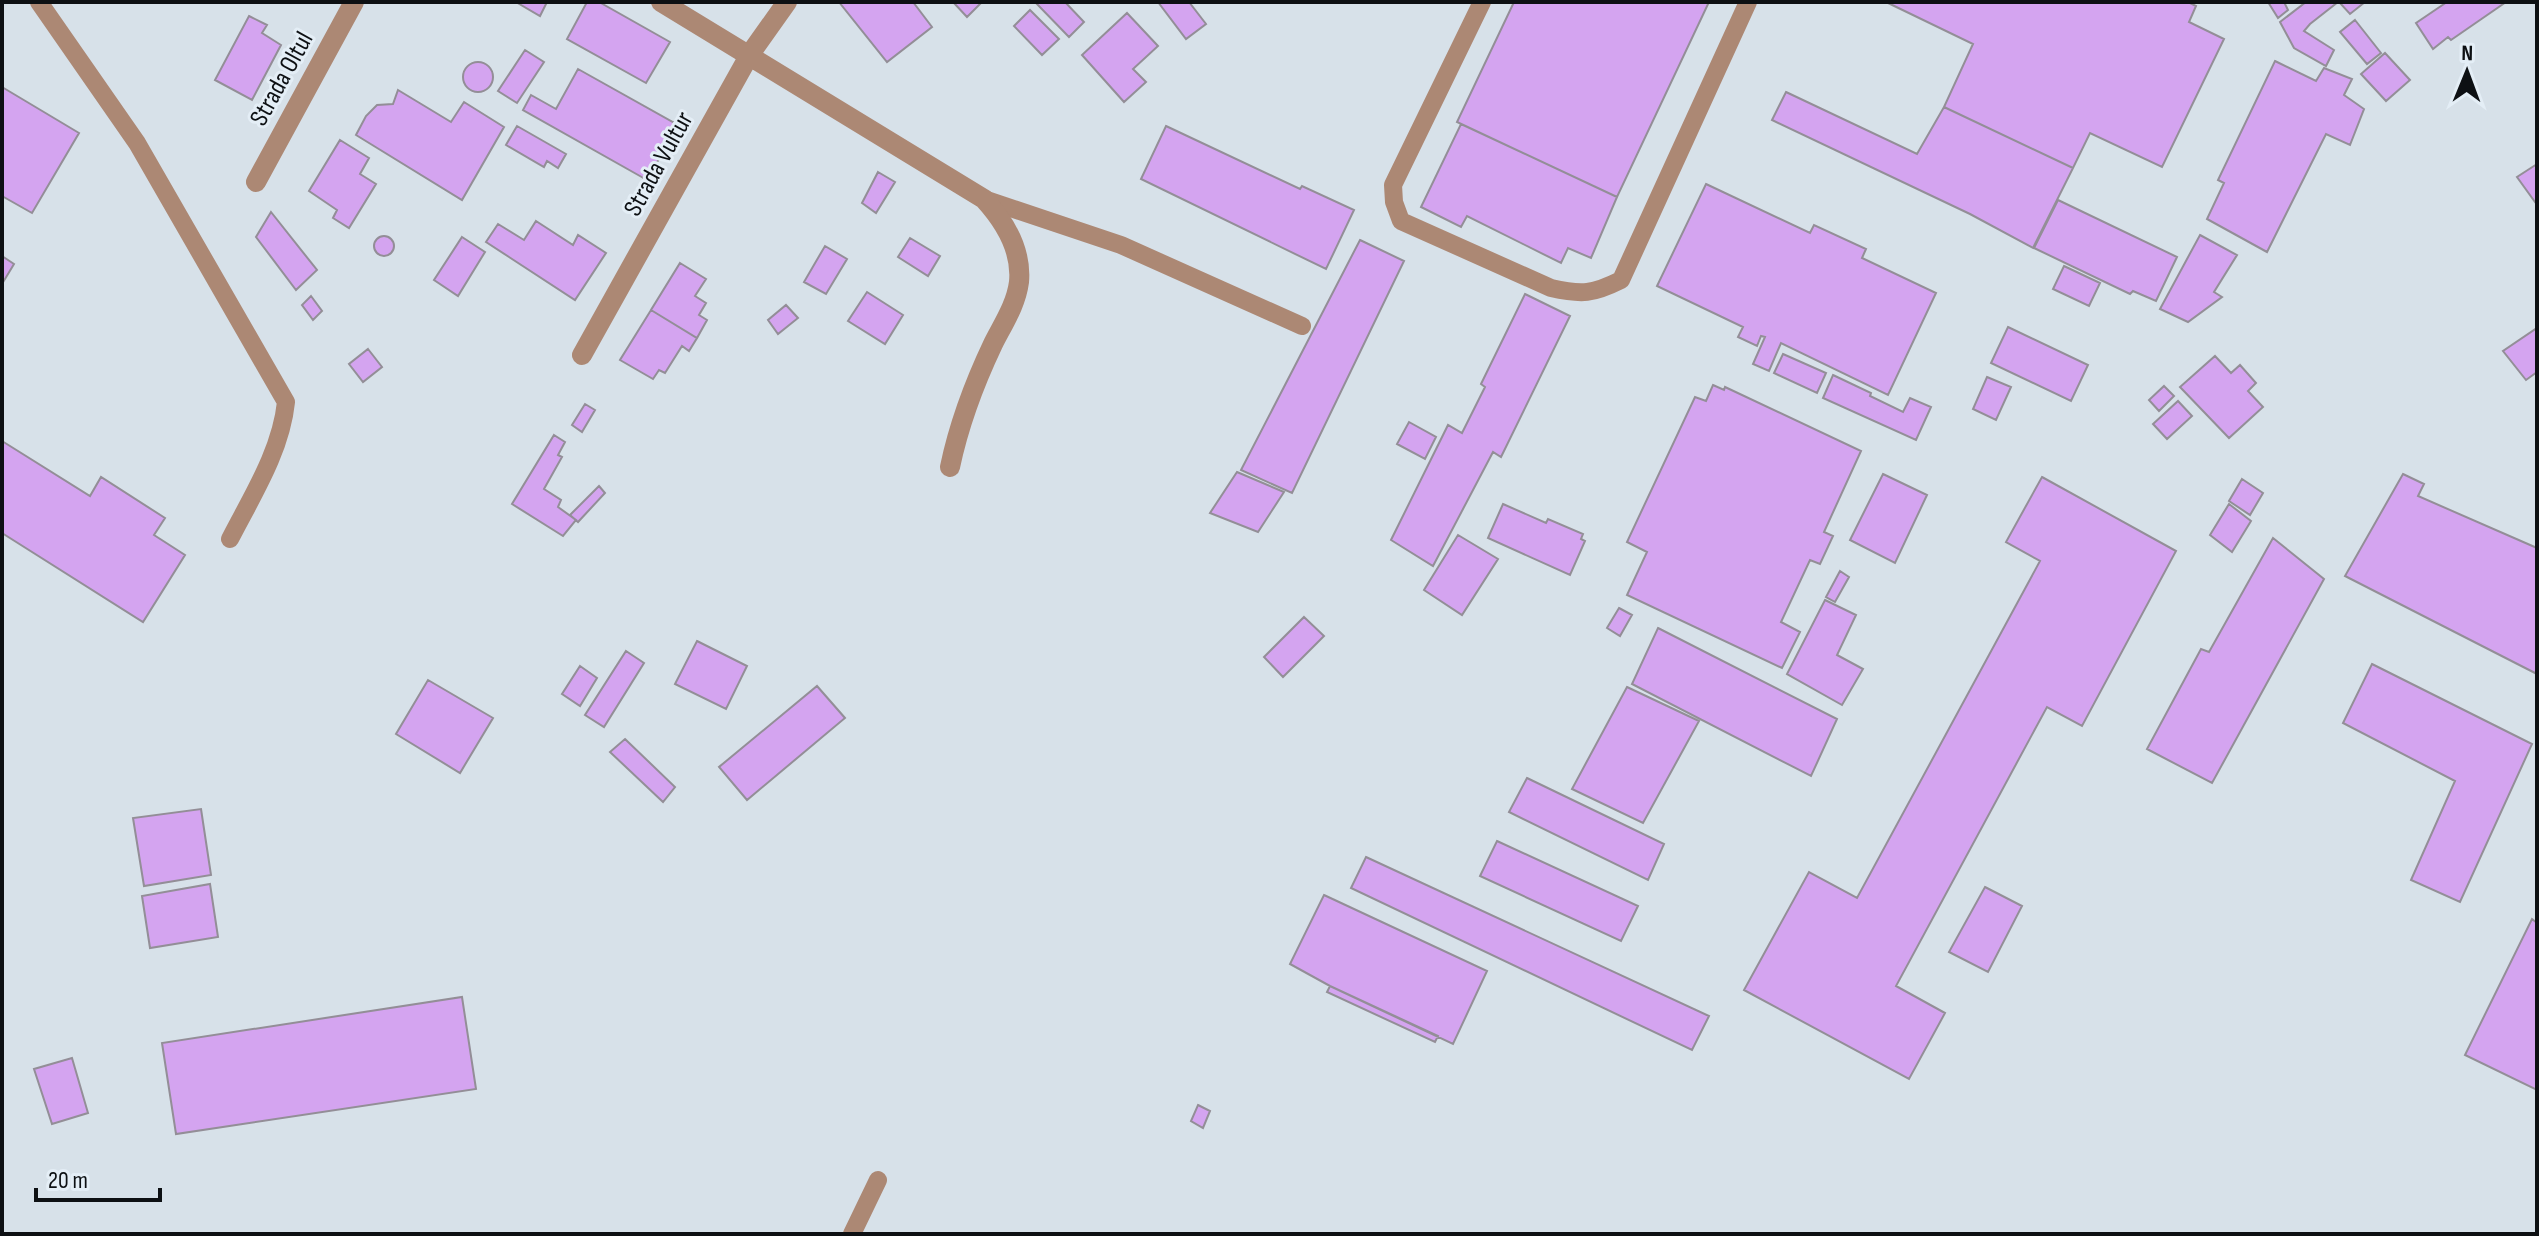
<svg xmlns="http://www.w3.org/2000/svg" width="2539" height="1236" viewBox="0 0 2539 1236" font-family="'Sofia Sans Condensed',sans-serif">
<rect width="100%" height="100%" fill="#d7e1e9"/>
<path fill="#d4a4f0" stroke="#938e97" stroke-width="2" d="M516,2h31l-7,14z
M587,2h12l71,40 -24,41 -79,-44z
M839,2h74l19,25 -45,35z
M953,2h29l-15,15z
M1035,2h30l19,20 -15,15z
M1158,2h31l17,22 -20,15z
M1514,2h195l-92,195 -160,-75z
M1886,2h302l8,4 -7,16 35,17 -62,128 -72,-34 -17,35 -129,-61 29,-63z
M2268,2h16l4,8 -10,8z
M2306,2h32l-28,22 -6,7 30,19 -8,16 -32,-18 -14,-26z
M2339,2h26l-15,12z
M2447,2h59l-55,38 -3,-3 -15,12 -17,-26z
M1030,10l29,29 -17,16 -28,-29z
M1127,13l31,33 -25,23 13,13 -22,20 -42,-47z
M249,16l18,9 -5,8 19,12 -29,55 -37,-20z
M2355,20l26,33 -14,11 -27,-32z
M525,50l19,12 -27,41 -19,-12z
M2385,53l25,27 -24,21 -25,-27z
M2275,61l41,20 8,-13 28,11 -8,16 20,14 -14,36 -24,-11 -59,118 -60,-33 17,-36 -6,-3z
M463 77a15 15 0 1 1 30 0a15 15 0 1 1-30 0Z
M578,69l107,60 -14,25 -7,-4 -17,30 -124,-70 8,-15 25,14z
M2,87l77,46 -47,80 -30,-17z
M398,90l53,32 13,-20 40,25 -42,73 -106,-65 10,-19 11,-11 16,-1z
M1786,92l131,62 27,-47 129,61 -40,80 -63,-34 -198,-94z
M1461,124l156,73 -26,61 -23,-10 -7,15 -94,-47 -6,11 -40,-20z
M517,126l49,28 -8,14 -11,-7 -3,6 -38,-22z
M1166,126l134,63 2,-3 52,24 -28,59 -185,-90z
M340,140l29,18 -9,16 16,10 -27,44 -16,-10 4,-8 -28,-19z
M2537,164v36l-2,2 -18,-25z
M878,172l17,10 -19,31 -14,-10z
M1706,184l104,49 4,-8 52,24 -4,9 74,35 -48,102 -107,-52 -12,28 -16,-7 12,-27 -4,-1 -4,10 -19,-9 5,-10 -86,-41z
M2058,200l119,57 -21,44 -23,-10 -3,3 -96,-46z
M271,212l46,58 -21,20 -40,-53z
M536,221l37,24 5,-10 28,18 -31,47 -89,-58 12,-18 26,16z
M2200,235l37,20 -23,37 8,5 -34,25 -28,-13z
M374 246a10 10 0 1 1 20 0a10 10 0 1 1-20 0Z
M462,237l23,15 -27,44 -24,-16z
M910,238l30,18 -12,20 -30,-19z
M1360,240l44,21 -112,232 -51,-23z
M825,246l22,13 -21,35 -22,-12z
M2,256l12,8 -12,20z
M680,263l26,16 -11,17 11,7 -7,12 8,5 -10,18 -46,-28z
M2064,266l36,17 -11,23 -36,-17z
M867,292l36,23 -18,29 -37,-23z
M1525,294l45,22 -69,141 -8,-5 -60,114 -42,-26 57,-115 14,8 23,-46 -4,-3z
M311,296l11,15 -9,9 -11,-15z
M786,305l12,13 -20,16 -10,-14z
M651,310l46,28 -8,13 -7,-5 -17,27 -6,-3 -6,9 -33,-19z
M2008,327l80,38 -17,36 -80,-38z
M2537,328v44l-11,8 -23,-29z
M368,349l14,18 -19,15 -14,-18z
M1783,354l43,19 -9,20 -43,-20z
M2215,356l16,17 9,-8 16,18 -8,8 15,16 -34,31 -49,-51z
M1833,375l38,18 -1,3 33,16 7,-14 21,9 -15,33 -93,-42z
M1987,377l24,10 -15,33 -23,-11z
M1713,385l11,5 1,-3 136,64 -37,81 9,4 -13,28 -10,-4 -29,62 19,10 -18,36 -155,-73 20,-43 -20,-10 68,-145 11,4z
M2164,386l10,10 -15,15 -10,-11z
M2178,401l14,15 -25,23 -14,-15z
M585,404l10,6 -13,22 -10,-7z
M1409,422l27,15 -11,22 -28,-15z
M554,435l11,7 -7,13 4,2 -18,32 17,11 -3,7 18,13 -13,16 -51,-32z
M2,441l88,55 11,-19 64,41 -11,17 31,20 -42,67 -141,-89z
M1237,472l47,20 -26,40 -48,-19z
M1883,474l44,21 -32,68 -45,-23z
M2403,474l21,10 -6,12 119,52v126l-192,-98z
M2042,477l134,74 -94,175 -35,-19 -151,279 49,27 -36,66 -165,-89 65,-118 48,26 183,-337 -34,-19z
M2242,479l21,14 -13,22 -21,-14z
M599,486l6,7 -27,29 -8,-7z
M1503,504l43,19 2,-4 35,15 -2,5 4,2 -15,34 -82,-37z
M2229,504l22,17 -19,31 -22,-17z
M1458,535l40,24 -36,56 -38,-25z
M2273,538l51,41 -112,204 -65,-34 54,-100 8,3z
M1840,571l9,6 -14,25 -9,-5z
M1825,600l31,15 -19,40 26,14 -21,36 -55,-31z
M1619,608l13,7 -12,21 -13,-8z
M1304,617l20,19 -41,41 -19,-20z
M1658,628l179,91 -26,57 -179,-92z
M697,641l50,25 -21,43 -51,-25z
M626,651l18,12 -40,64 -19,-12z
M2372,664l160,80 -72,158 -49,-22 44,-99 -112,-58z
M580,666l17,12 -17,28 -18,-12z
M428,680l65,38 -33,55 -64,-39z
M817,686l28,32 -98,82 -28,-33z
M1627,687l72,34 -56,102 -71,-34z
M625,739l50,48 -12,15 -53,-50z
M1527,778l137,66 -16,36 -139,-68z
M201,809l10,66 -67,11 -11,-68z
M1497,841l141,65 -17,35 -141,-65z
M1366,857l343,159 -17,34 -341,-162z
M210,884l8,53 -68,11 -8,-52z
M1985,887l37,19 -34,66 -39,-20z
M1324,895l163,76 -34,73 -123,-58 -40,-22z
M2532,919l5,4v167l-72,-35z
M1330,986l108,50 -3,6 -108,-50z
M462,997l14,92 -300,45 -14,-91z
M72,1058l16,55 -36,11 -18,-55z
M1198,1105l12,6 -7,17 -12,-7z"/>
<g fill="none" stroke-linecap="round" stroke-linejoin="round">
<path stroke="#ac8874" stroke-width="18" d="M39,2l98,141 149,259c-5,49 -34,94 -56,137
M1482,2l-89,183 1,17 7,19 150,67c31,7 42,6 70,-8l127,-278
M984,199l137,46 181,81
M852,1234l26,-54"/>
<path stroke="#ac8874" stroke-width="20" d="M661,2l323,197c20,22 38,51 35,83 -3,23 -16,42 -26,62 -19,40 -34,80 -43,123
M256,182l98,-180
M582,355l168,-301 37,-52"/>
</g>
<g text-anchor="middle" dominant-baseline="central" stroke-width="6" stroke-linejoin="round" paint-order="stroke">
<g font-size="26" fill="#0d1013" stroke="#e4eef6">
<text transform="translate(282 79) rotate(-61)">Strada Oltul</text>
<text transform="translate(659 164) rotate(-61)">Strada Vultur</text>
</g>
</g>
<rect width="2539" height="1236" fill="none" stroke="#0d1013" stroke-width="8"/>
<g transform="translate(2467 72) rotate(1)" stroke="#e4eef6" stroke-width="6" paint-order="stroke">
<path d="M0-6L14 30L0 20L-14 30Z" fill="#0d1013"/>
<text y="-12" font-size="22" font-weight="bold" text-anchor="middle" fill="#0d1013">N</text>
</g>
<path d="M36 1188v12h124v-12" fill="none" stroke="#0d1013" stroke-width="4"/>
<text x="48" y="1188" font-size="24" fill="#0d1013" stroke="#e4eef6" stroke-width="6" paint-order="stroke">20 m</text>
</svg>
